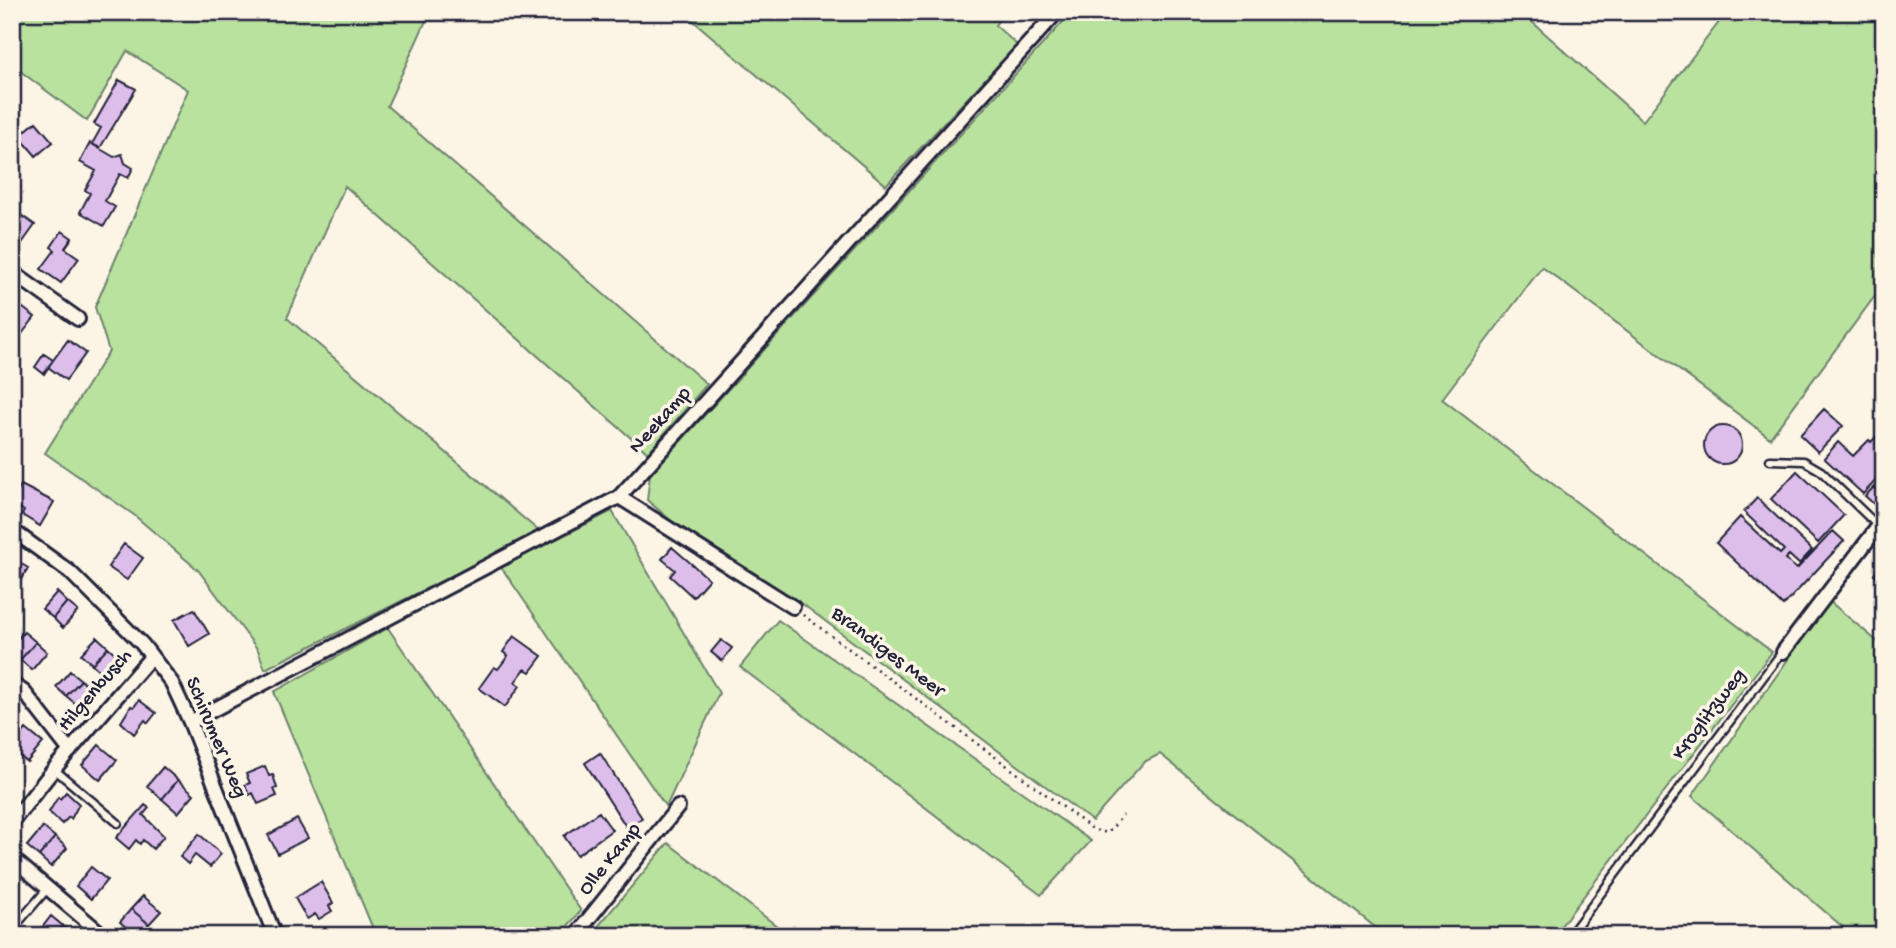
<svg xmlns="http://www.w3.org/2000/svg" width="1896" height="948" viewBox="0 0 1896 948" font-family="'Gochi Hand',sans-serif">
<rect width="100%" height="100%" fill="#fcf5e5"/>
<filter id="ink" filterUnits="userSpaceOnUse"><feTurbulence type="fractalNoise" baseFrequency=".0143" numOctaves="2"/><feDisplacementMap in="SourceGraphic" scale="14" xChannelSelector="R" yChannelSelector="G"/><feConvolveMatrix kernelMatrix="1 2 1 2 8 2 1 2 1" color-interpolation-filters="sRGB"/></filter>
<g filter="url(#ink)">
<path fill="#bae29f" stroke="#6e826d" stroke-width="2" d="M12,12h418l-43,94 320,278 -59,69 -303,-267 -58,132 253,214 -275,137 -7,-19 -60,-80 -64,-55 -89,-62 64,-102 -14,-44 93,-217 -61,-39 -40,70 -75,-56z
M683,12h322l-10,13 22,20 -131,140z
M1072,12h449l122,109 84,-109h157v291l-9,-7 -105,142 -228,-171 -100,132 330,253 -219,284h-167l-226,-182 -16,8 -52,59 -287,-215 -131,-83 -27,-23 3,-25z
M612,511l107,182 -53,114 -165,-240z
M1829,601l55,46v289h-31l-161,-140z
M778,620l313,221 -50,54 -301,-228z
M388,628l193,283 -22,25h-183l-102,-244z
M668,843l122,93h-200z"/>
<path fill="#ddbeeb" stroke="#22223b" stroke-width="2" d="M119,80l17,9 -36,59 -8,-4 9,-16 -7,-4z
M36,122l17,20 -17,14 -17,-20z
M90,143l24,14 8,-3 3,9 8,5 -5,10 -8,-4 -15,27 10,6 -11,19 -24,-14 10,-19 -5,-3 11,-19 -16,-9z
M18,213l17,12 -15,21 -8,-5v-20z
M62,231l10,7 -7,10 14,10 -18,25 -20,-14 14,-19 -4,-3z
M19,305l16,12 -17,22 -6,-4v-21z
M68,340l18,13 -20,27 -18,-13z
M44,354l9,6 -9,14 -9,-7z
M1824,409l19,17 -25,26 -18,-17z
M1704 445a19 19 0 1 1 38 0a19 19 0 1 1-38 0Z
M1884,429v43l-21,22 -39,-36 14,-16 15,14 16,-16 2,2z
M1797,471l47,44 -26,28 -47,-44z
M21,485l33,17 -14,24 -18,-11 2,-4 -12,-8z
M1874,487l9,9 -8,9 -10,-9z
M1757,498l55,52 -13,14 -10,-9 -4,4 12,10 36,-38 11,10 -61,65 -67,-63 24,-26 40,37 4,-4 -40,-38z
M124,544l19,14 -16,22 -19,-13z
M672,547l37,32 -16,18 -23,-21 5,-6 -13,-11z
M12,558l16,10 -10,16 -6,-4z
M1884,562v20l-10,-8z
M57,592l10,10 -14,16 -11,-9z
M67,602l11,9 -15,17 -10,-10z
M194,609l15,25 -20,12 -15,-26z
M24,632l12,10 -16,18 -8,-8v-7z
M514,636l28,20 -12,16 -5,-3 -10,13 5,4 -15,21 -26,-19 15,-21 4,2 10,-13 -5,-4z
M97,637l11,10 -16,17 -11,-10z
M721,640l11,8 -10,13 -11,-9z
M36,642l11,10 -15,18 -12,-10z
M108,647l11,10 -16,17 -11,-10z
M70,671l11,9 -15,16 -10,-9z
M81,680l10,10 -14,15 -11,-9z
M139,700l17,13 -8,10 -3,-3 -11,14 -13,-12 10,-16 3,1z
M26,729l17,14 -16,19 -15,-12v-3z
M99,745l18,15 -17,20 -18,-15z
M600,753l42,65 -15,10 -42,-65z
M265,766l4,10 4,-1 4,13 -3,1 3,7 -19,8 -5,-11 -4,2 -4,-10 5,-2 -4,-9z
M163,767l15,13 -16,19 -15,-13z
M178,780l16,14 -16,19 -16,-14z
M66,792l13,12 -8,15 -2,-2 -7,7 -13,-12 9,-15 2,2z
M145,805l4,3 -6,7 21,21 -11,13 -10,-9 -3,4 -4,-4 -7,9 -13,-11z
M599,812l13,18 -35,25 -13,-19z
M297,819l11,19 -30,16 -10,-19z
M43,827l12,10 -16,19 -12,-10z
M199,834l22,20 -11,13 -15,-12 -7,9 -8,-7z
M55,837l12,11 -16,19 -12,-11z
M91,867l16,13 -16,19 -15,-13z
M321,882l12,21 -4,3 3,5 -13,8 -4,-5 -8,5 -12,-21z
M143,896l18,15 -12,13 -18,-15z
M131,909l18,15 -9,12h-4l-16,-14z
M51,916l12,10 -8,10h-17l-1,-2z
M63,926l11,10h-19z"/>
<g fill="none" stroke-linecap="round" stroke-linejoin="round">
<defs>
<path id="lane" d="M1770,460l34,1 17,10 57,55
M54,769l64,54
M12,930l36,-42
M1569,936l213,-284"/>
<path id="street" d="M12,272l66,47
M619,497l174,110
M12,530l58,42 72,72 30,39 18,39 85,214
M1783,652l101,-133
M12,684l12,8 46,59
M190,722l429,-225 438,-485
M12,822l42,-53 97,-112
M12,858l92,78
M575,936l103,-129"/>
</defs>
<use href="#lane" stroke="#22223b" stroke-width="11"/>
<use href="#street" stroke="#22223b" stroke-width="18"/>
<path stroke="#22223b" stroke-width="2.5" stroke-dasharray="2 5" stroke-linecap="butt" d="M803,615l291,215 14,3 15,-18"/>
<use href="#lane" stroke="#fcf5e5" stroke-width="6"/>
<use href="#street" stroke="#fcf5e5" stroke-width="12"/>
</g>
</g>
<g text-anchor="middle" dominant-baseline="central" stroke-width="7" stroke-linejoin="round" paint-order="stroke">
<g font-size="21" fill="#22223b" stroke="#fcf5e5">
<text transform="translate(661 421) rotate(-48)">Neekamp</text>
<text transform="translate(887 653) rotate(37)">Brandiges Meer</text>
<text transform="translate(96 691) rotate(-49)">Hilgenbusch</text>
<text transform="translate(1710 715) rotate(-53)">Kroglitzweg</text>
<text transform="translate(215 738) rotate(67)">Schirumer Weg</text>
<text transform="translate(611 860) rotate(-51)">Olle Kamp</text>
</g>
</g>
<rect width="1896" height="948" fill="none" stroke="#fcf5e5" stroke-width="42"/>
<rect x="21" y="21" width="1854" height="906" fill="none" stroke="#22223b" stroke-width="2.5" filter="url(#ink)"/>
</svg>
